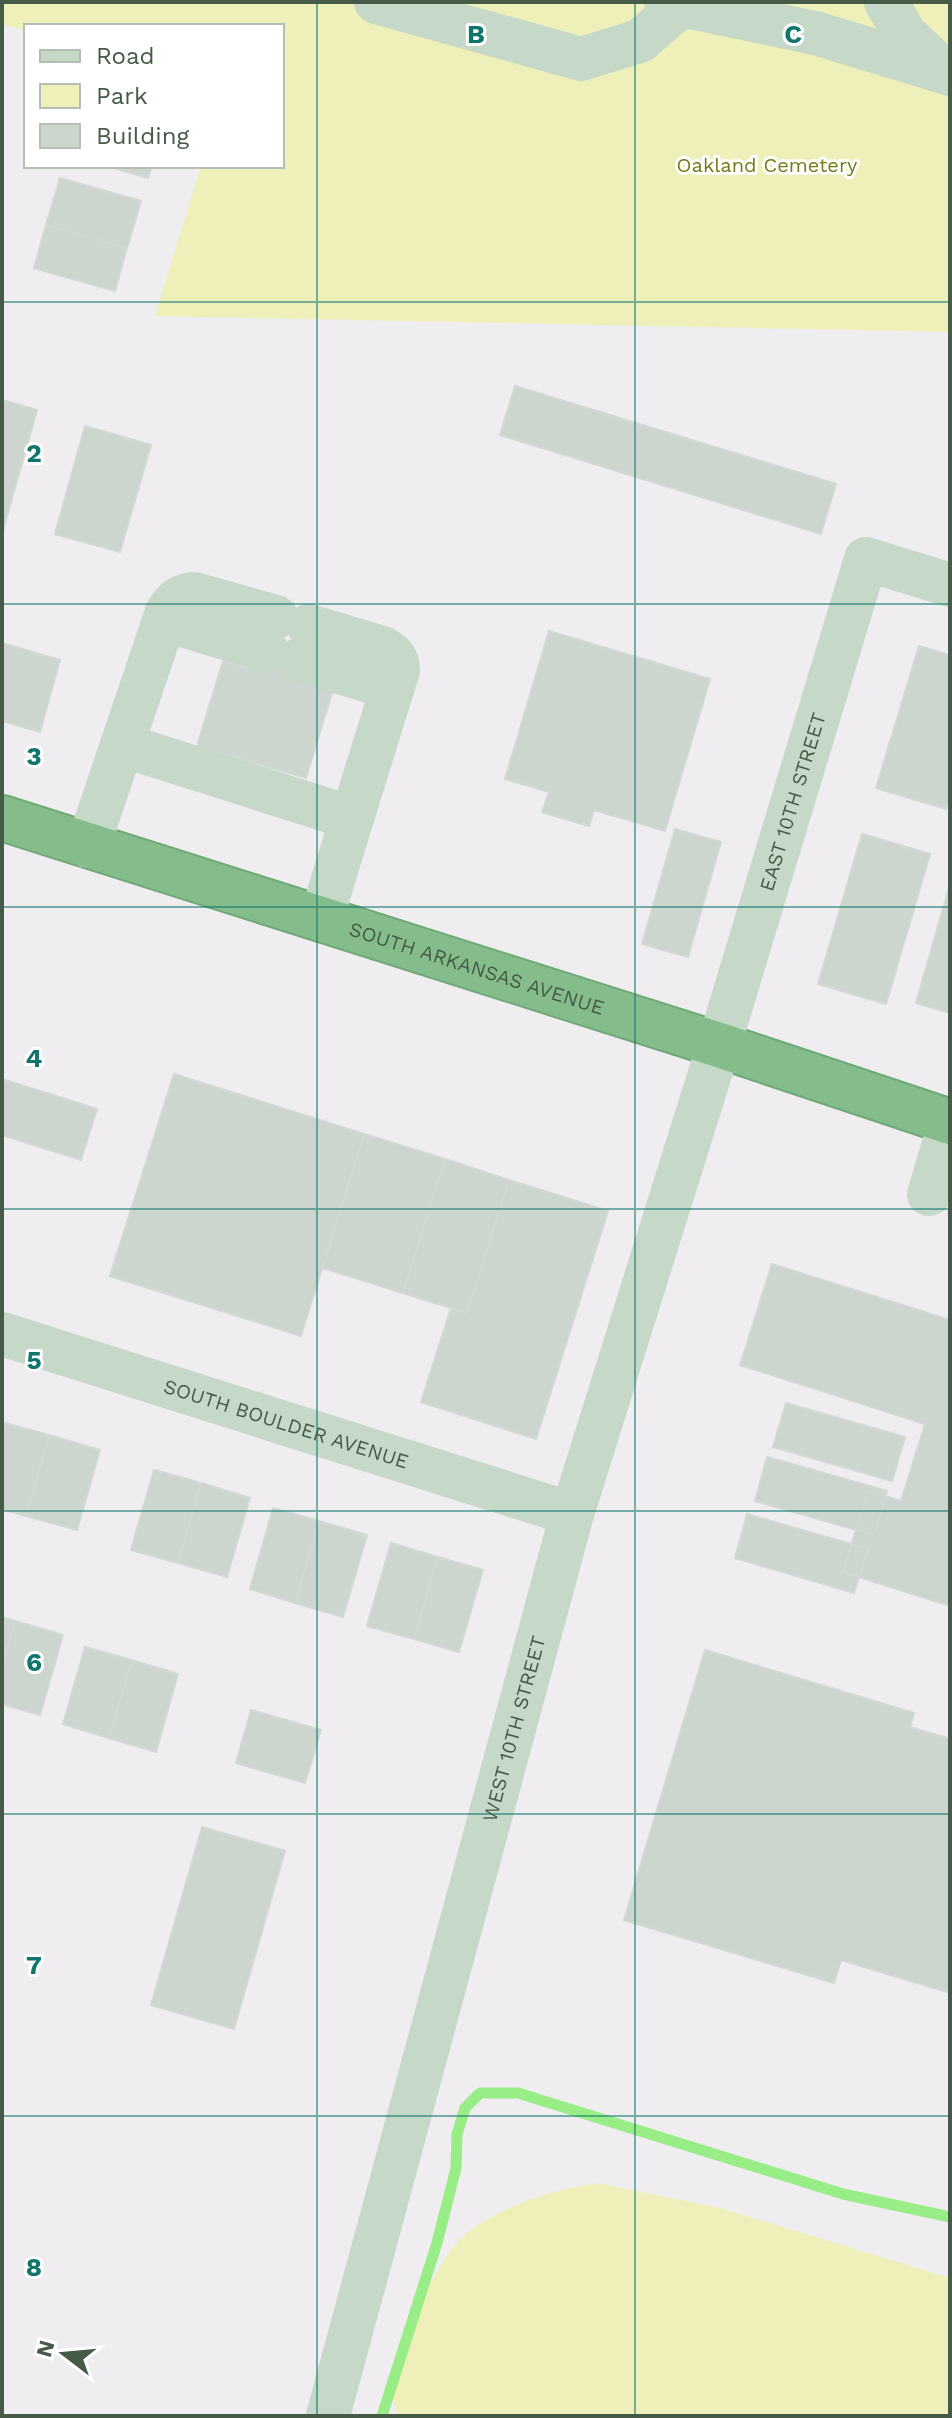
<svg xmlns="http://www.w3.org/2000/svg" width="952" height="2418" viewBox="0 0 952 2418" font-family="'Work Sans',sans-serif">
<rect width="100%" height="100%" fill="#efedf0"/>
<path fill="#efefba" d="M2,2h948v330l-795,-16 46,-150h81v-140h-256v5l-24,-7z
M597,2183l123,25 230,70v138h-553c-1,-8 -4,-17 -3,-24 1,-40 42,-135 73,-159 38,-29 85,-43 130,-50z"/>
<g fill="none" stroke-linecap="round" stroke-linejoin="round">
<path stroke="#98ed86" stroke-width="11" d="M382,2416l55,-173 19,-75 1,-34 8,-26 15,-15h38l325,101 107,23"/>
</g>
<path fill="#ccd5ce" stroke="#d1d9d4" stroke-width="2" d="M107,166h45l-4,12z
M60,178l81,23 -14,47 -81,-23z
M46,225l81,23 -12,43 -81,-23z
M515,386l321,98 -15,50 -321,-99z
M2,400l35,10 -35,124z
M85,426l66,19 -31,107 -65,-18z
M549,631l161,48 -45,152 -71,-21 -5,16 -47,-14 7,-20 -44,-13z
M2,643l58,17 -20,72 -38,-11z
M919,646l31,9v140l-4,14 -70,-21z
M250,657l85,26 -29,95 -109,-32 26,-85 23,7z
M675,829l46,13 -33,115 -46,-13z
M862,834l68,20 -44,150 -68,-20z
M950,884v129l-34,-10z
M174,1074l190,60 -63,202 -191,-60z
M2,1079l95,30 -16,51 -79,-25z
M364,1134l81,25 -42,134 -80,-25z
M445,1159l64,21 -42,133 -64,-20z
M509,1180l99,31 -72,228 -115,-37 30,-94 16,5z
M772,1264l178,56v286l-107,-34 25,-81 33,10 24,-77 -185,-59z
M786,1403l119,34 -13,44 -119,-34z
M5,1423l44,12 -23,81 -24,-7v-74z
M49,1435l51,15 -23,80 -51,-14z
M767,1457l120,34 -13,44 -119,-34z
M154,1470l47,13 -23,80 -47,-13z
M201,1483l49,15 -23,79 -49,-14z
M273,1508l46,13 -24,82 -45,-14z
M747,1514l121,35 -14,44 -119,-35z
M319,1521l48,14 -24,82 -48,-14z
M391,1543l47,14 -24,82 -47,-13z
M438,1557l45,13 -24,82 -45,-13z
M2,1617l13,4 -13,46z
M15,1621l48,14 -23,80 -38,-11v-37z
M85,1647l47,13 -23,78 -46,-14z
M705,1650l209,63 -4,14 40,12v254l-109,-33 -7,23 -210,-63z
M132,1660l46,14 -22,78 -47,-14z
M251,1710l70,20 -16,53 -69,-20z
M202,1827l83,24 -51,178 -83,-24z"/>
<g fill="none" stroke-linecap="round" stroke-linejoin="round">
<defs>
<g id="highway">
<path id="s3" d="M2,818l717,227 231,77"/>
</g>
</defs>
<use href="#highway" stroke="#6fa977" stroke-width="48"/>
<g stroke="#c6d8c7" stroke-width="44">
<path d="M376,2l205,57 59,-18 40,-35"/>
<path d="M666,2l149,31 135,41"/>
<path d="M886,2l19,32 39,37"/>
<path d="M165,620l101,30"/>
<path d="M309,626l74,22c10,6 15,11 15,22l-46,148"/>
<path d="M299,660l93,28"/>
<path d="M122,745l45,-133c7,-11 13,-17 27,-18l82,23"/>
<path d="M88,846l34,-101 230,73 -31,101"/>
<path d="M929,1194l21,-70"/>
<path id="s1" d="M2,1334l570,180"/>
<path id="s2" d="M328,2416l244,-902 147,-469 147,-486 84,26"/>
</g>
<use href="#highway" stroke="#84bd8b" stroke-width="44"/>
</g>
<path fill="none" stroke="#0f766e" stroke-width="2" stroke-opacity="0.55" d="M317,2v2414M635,2v2414M2,302h948M2,604h948M2,907h948M2,1209h948M2,1511h948M2,1814h948M2,2116h948"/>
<g text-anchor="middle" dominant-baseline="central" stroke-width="6" stroke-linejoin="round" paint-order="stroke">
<g font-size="20" fill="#717d15" stroke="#fff">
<text x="767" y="165">Oakland Cemetery</text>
</g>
<g font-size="20" fill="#455b47" stroke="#fff">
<text stroke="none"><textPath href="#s2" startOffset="1680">EAST 10TH STREET</textPath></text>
<text stroke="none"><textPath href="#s3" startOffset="498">SOUTH ARKANSAS AVENUE</textPath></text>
<text stroke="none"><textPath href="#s1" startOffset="298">SOUTH BOULDER AVENUE</textPath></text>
<text stroke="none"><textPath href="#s2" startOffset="712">WEST 10TH STREET</textPath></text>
</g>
</g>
<g font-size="26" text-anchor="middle" font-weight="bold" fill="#0f766e" stroke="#fff" stroke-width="6" stroke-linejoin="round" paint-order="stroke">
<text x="476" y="43">B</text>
<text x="793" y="43">C</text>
<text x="34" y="462">2</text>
<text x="34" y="765">3</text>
<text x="34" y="1067">4</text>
<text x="34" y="1369">5</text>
<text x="34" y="1671">6</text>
<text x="34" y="1974">7</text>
<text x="34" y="2276">8</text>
</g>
<rect width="952" height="2418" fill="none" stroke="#455b47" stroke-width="8"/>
<rect x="24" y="24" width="260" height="144" fill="#ffffff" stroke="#b5bdb5" stroke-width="2"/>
<rect x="40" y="50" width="40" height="12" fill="#c6d8c7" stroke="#b5bdb5" stroke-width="2"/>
<text x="96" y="64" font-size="24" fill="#455b47">Road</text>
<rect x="40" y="84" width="40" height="24" fill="#efefba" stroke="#b5bdb5" stroke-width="2"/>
<text x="96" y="104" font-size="24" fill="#455b47">Park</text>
<rect x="40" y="124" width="40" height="24" fill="#ccd5ce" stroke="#b5bdb5" stroke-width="2"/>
<text x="96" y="144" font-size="24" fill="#455b47">Building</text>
<g transform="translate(64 2354) rotate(286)" stroke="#ffffff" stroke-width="6" paint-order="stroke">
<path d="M0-6L14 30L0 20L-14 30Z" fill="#455b47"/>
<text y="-12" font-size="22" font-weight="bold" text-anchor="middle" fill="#455b47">N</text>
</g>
</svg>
